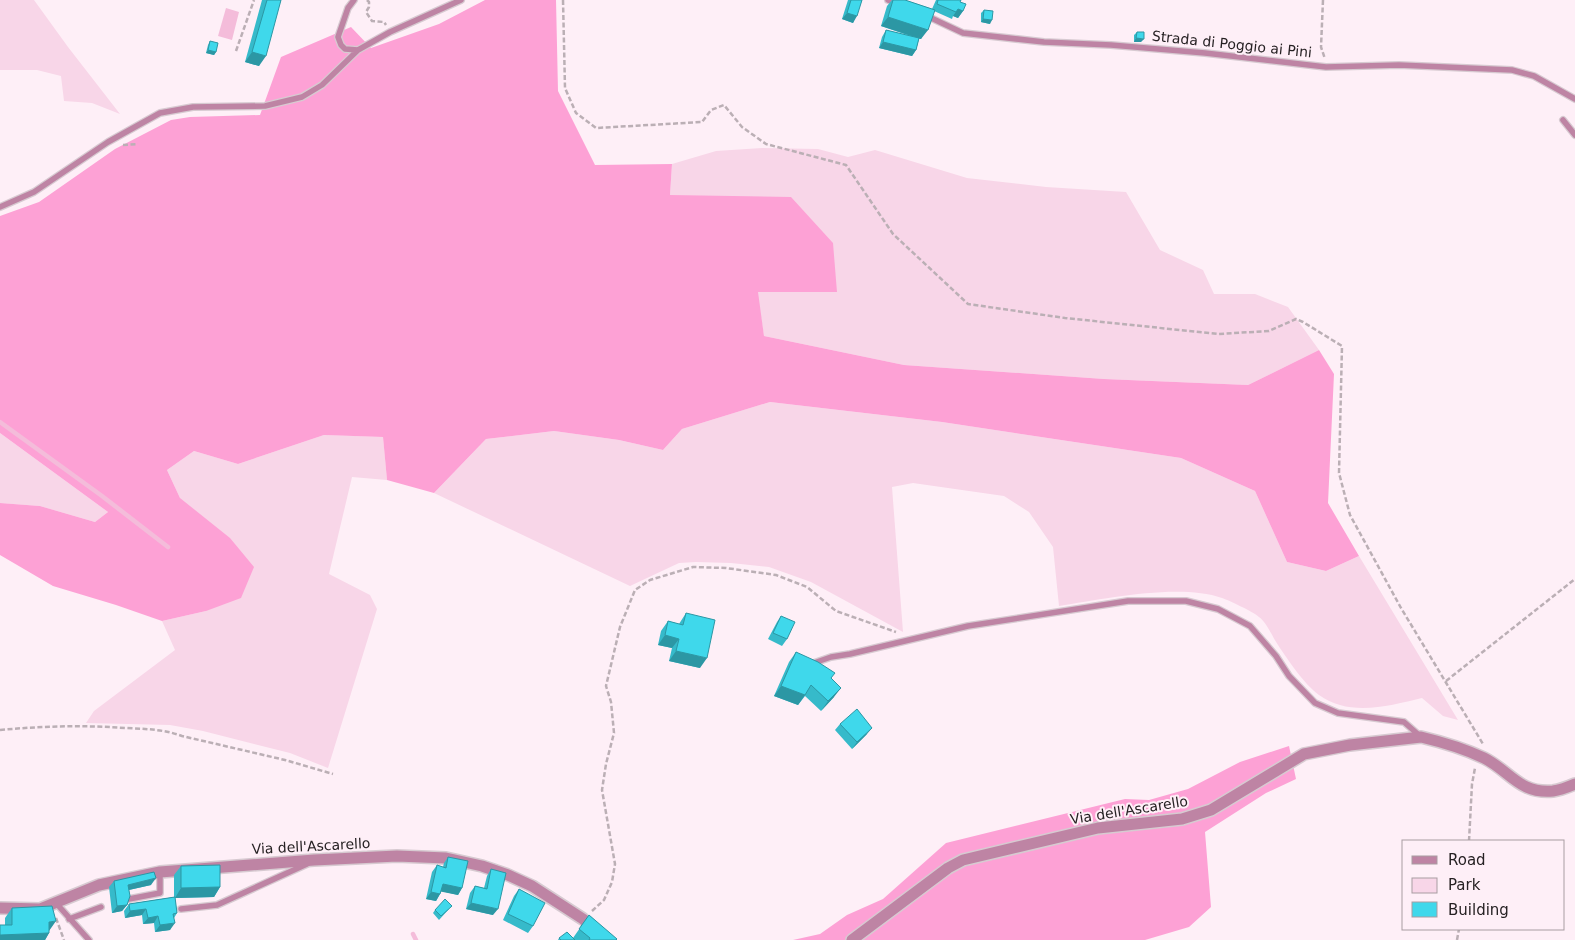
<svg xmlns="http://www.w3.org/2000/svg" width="1575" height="940" viewBox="0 0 1575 940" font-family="'DejaVu Sans',sans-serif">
<rect width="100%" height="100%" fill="#feeff7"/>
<path fill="#f8d6e8" d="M0,0h34l34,47 52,67 -28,-11 -28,-2 -3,-25 -24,-6h-37z
M762,148l56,1 30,8 27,-7 92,28 79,9 80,5 34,58 43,20 11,24h41l33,13 31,43 -71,35 -144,-6 -200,-14 -140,-29 -7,-44 -87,-97 2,-31 44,-13z
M770,402l172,20 239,36 74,33 32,71 39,9 33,-15 99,164 -15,-4 -21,-18c-33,8 -73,19 -103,-3 -15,-11 -31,-35 -41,-50 -6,-9 -11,-22 -19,-28 -5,-5 -31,-17 -37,-19 -43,-15 -118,1 -163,8l-6,-59 -24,-35 -25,-16 -91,-13 -21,4 11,145 -92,-50 -42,-15 -38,-4 -35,-1 -17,1 -49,23 -196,-93 52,-54 68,-8 65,9 44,10 19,-21z
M0,433l108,79 -13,10 -55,-16 -40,-3z
M324,435l59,2 4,43 -35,-3 -23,97 41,21 7,14 -49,159 -38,-15 -87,-22 -33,-6 -84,-2 8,-12 81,-61 -13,-29 44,-10 -26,-113 -13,-28 27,-19 44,13z"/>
<path fill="#fda1d5" d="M485,0h71l2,91 37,74 77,-1 -2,31 121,2 42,46 4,49h-79l6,44 140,29 200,14 144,6 71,-35 15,24 -6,129 31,53 -33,15 -39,-9 -32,-71 -74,-33 -239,-36 -172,-20 -88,27 -19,21 -44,-10 -65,-9 -68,8 -52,54 -47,-13 -4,-43 -59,-2 -86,29 -44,-13 -27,19 13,28 50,40 24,29 -13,31 -35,13 -44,10 -46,-16 -63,-19 -53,-31v-52l40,3 55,16 13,-10 -108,-79v-217l39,-14 76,-53 56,-29 19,-3 70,-2 21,-58 70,-30 20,21 68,-24z
M1289,746l7,33 -30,14 -61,39 6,75 -22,20 -44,13h-352l27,-6 27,-19 36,-16 63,-56 179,-44 24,1 39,-11 52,-27z"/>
<path fill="#f4bcda" d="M226,8l13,4 -7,28 -14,-4z"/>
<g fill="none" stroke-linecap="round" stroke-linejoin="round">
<path stroke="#f4bcda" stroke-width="4.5" d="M0,422l102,74 66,51
M413,934l3,6"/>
<defs>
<path id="lane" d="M354,0l-6,8 -10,29 3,8 4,4 13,1
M888,0l10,3
M927,16l36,17 81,9 67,3 94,8 121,14 73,-2 113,5 22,6 41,23
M1563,120l12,15
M0,207l34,-15 74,-50 52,-29 33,-6 72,-1 37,-9 20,-12 36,-35 32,-18 71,-32
M811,664l20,-7 19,-3 118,-28 160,-25h58l32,8 32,17 26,30 13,20 26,27 23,10 66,9 16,14
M129,899l31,-6v-21
M56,903l33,37
M181,909l36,-4 90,-41
M69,919l32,-12"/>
<path id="street" d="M0,908l40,1 59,-24 61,-13 154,-12 83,-4 49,2 36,8 26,9 24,11 51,33 25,21
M852,940l96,-72 15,-8 135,-32 84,-9 29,-9 93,-56 46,-9 71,-8c21,5 44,12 63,21 26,13 35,36 69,33 7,-1 15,-4 22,-7"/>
</defs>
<use href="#lane" stroke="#d7cad1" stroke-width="8"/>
<use href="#street" stroke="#d7cad1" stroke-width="14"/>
<path stroke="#bbafb5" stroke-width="2.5" stroke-dasharray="5 2.5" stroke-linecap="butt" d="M367,0l2,2v5l-3,5 6,9 12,1 2,3
M563,0l2,88 11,25 20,15 106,-6 9,-12 13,-5 18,22 24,17 80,21 47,69 75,70 97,14 153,16 51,-3 27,-12 7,3 39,24 -3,127 11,42 51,93 82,136
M1323,0l-2,47 4,12
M236,51l18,-51
M123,145l15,-1
M1446,681l129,-102
M0,730c42,-4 83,-5 125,-2 20,1 38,1 57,8l103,24 48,14
M1469,841l3,-57 3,-16
M592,911l12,-11 8,-18 3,-18 -13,-74 4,-26 8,-31 -3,-31 -5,-16 14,-59 15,-37 15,-10 43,-13 33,1 50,7 31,12 29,24 60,21
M56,918l8,22
M1457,940l2,-11"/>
<use href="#lane" stroke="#be84a4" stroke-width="5.5"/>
<use href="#street" stroke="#be84a4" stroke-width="11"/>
</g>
<path fill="#36baca" d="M262,0h19l-22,66 -14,-4z
M848,0h14l-9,23 -11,-4z
M892,0h13l27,9 4,-9h25l-1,2 3,9 -5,7 -5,-2 -1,3 -18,-8 -13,28h-2l-3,11 -4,6 -33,-8 3,-11 4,-7 24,6 -29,-10 6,-20z
M984,10l6,14 -9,-2v-9z
M1137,32l4,10h-7v-7z
M210,41l6,11 -2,3 -8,-2 2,-8z
M686,613l14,55 -31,-7 3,-13 -14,-3 3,-14 7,-10 11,3z
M781,616l6,23 -5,7 -14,-7 9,-17z
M796,652l35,26 3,19 -13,14 -16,-15 -7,9 -24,-9 15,-34z
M840,724l27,10 -15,15 -17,-19z
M448,857l14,31 -4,7 -17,-4 -1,3 -4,7 -10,-2 6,-27 5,-7 6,2 1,-4z
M181,866l39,21 -6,10 -39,1 2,15 -3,5 -4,12 -15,2 -1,-9 -11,1 -1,-9 -17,3 -1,-7 5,-7 45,-7v-22z
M491,869l2,46 -27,-6 4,-16 5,-7 9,2 3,-12z
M114,881l37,4 -22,5 -2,15 -5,6 -10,2 -3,-26z
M519,889l14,37 -5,7 -25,-13 11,-24z
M12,908l37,23v2l-4,7h-45l5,-15v-7z
M449,909l-10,11 -6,-7 2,-3z
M589,915l27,25h-58l1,-2h14z"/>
<path fill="#2c97a4" d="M958,9l5,2 -5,7 -5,-2z
M847,13l10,3 -4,7 -11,-4z
M888,17l40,13 -7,9 -40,-13z
M983,19l9,1 -2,4 -9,-2z
M1136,38l8,1 -3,3h-7z
M883,42l33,8 -4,6 -33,-8z
M208,50l8,2 -2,3 -8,-2z
M252,52l14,4 -7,10 -14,-4z
M665,635l14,4 -7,9 -14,-3z
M676,651l31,7 -7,10 -31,-7z
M781,686l24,9 -7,10 -24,-9z
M841,688l-7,9 -13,14 7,-10z
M872,728l-5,6 -15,15 5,-7z
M156,878l-5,7 -27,6 4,-6z
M443,884l19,4 -4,7 -20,-4z
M220,887l-6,10 -39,1 6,-10z
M431,892l9,2 -4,7 -10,-2z
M471,903l27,6 -5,6 -27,-6z
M127,905l-5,6 -10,2 5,-7z
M146,909l-4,6 -17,3 5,-7z
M158,916l-4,7 -11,1 5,-6z
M56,921l-7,10v-9z
M175,923l-5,7 -15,2 5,-7z
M49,933l-4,7h-45v-5z"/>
<path fill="#3fd8eb" stroke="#2c97a4" d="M267,0h14l-15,56 -14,-4z
M851,0h11l-5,16 -10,-3z
M893,0h12l30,10 -7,20 -40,-13z
M938,0h23l-1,2 6,2 -3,7 -5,-2 -2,3 -19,-8z
M984,10l9,1 -1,9 -9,-1z
M886,30l33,8 -3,12 -33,-8z
M1137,32h7v7l-8,-1z
M210,41l8,2 -2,9 -8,-2z
M686,613l29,7 -8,38 -31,-7 3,-12 -14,-4 3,-14 15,4z
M781,616l14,6 -8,17 -14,-6z
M796,652l22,10 17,11 -4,5 10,10 -13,13 -17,-16 -6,10 -24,-9z
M857,709l15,19 -15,14 -17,-18z
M448,857l20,4 -6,27 -19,-4 -3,10 -9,-2 6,-27 9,3z
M220,865v22l-39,1v-22z
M491,869l15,4 -8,36 -27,-6 4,-17 12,3z
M154,872l2,6 -28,7 2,11 -3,9 -10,1 -3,-25z
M519,889l26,14 -12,23 -25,-12z
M175,897l2,16 -4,1 2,9 -15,2 -2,-9 -10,2 -2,-9 -16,2 -1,-7z
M445,899l7,7 -11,10 -6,-6z
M52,906l4,15 -7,1v11l-49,2v-10h12v-17z
M589,915l28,24 -1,1h-27l1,-2 -11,-9z
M567,932l8,8h-14l-2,-2z"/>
<g text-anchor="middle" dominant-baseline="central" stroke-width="4" stroke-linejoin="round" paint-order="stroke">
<g font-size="14" fill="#262123" stroke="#feeff7">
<text transform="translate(1232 44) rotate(6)">Strada di Poggio ai Pini</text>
<text transform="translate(1129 810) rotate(-9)">Via dell'Ascarello</text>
<text transform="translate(311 846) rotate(-3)">Via dell'Ascarello</text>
</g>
</g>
<rect x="1402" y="840" width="162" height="90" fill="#feeff7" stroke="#a89da2"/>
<rect x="1412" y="856" width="25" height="8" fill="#be84a4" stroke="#a89da2"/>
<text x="1448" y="865" font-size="15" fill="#262123">Road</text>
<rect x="1412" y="878" width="25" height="15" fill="#f8d6e8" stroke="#a89da2"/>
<text x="1448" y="890" font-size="15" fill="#262123">Park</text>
<rect x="1412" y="902" width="25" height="15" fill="#3fd8eb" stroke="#a89da2"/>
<text x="1448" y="915" font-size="15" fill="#262123">Building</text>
</svg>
